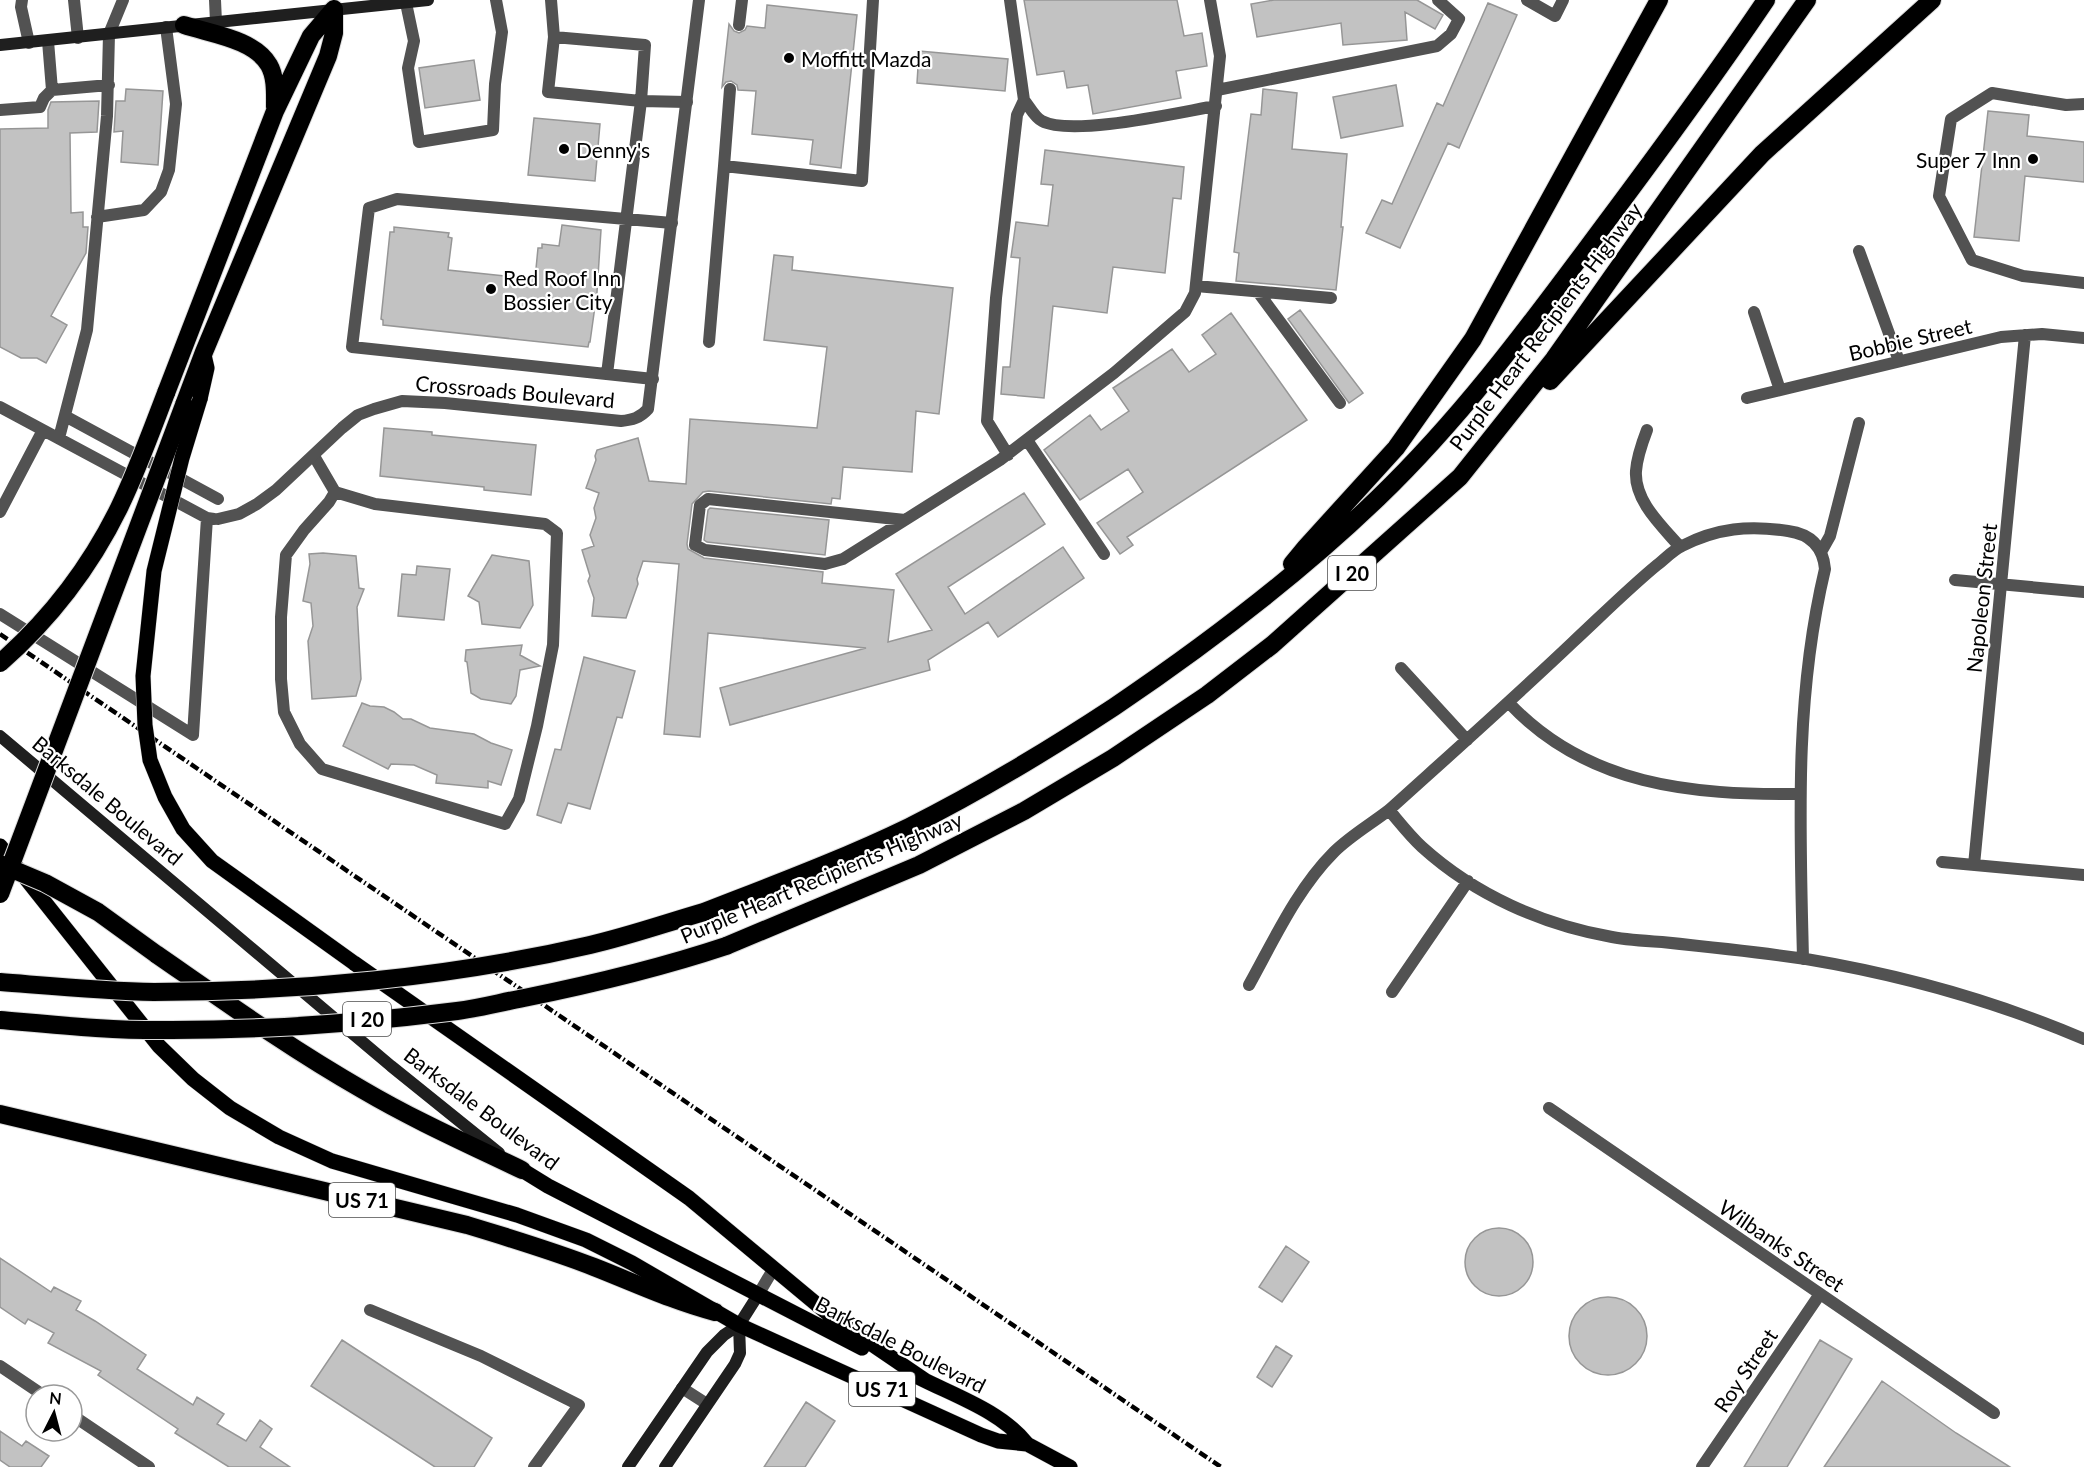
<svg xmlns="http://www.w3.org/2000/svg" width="2084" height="1467" viewBox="0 0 2084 1467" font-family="Lato,sans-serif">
<rect width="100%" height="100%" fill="#fff"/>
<path fill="#c2c2c2" stroke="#969696" stroke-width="1.5" d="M1024,0h153l7,36 18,-3 5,33 -31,5 5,27 -88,16 -5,-29 -21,3 -3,-17 -27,4z
M1274,0h143l26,15 -8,14 -30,-17 2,28 -64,5 -2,-22 -84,14 -6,-33z
M1488,3l29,12 -58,133 -11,-5 -48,105 -34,-15 16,-33 10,4 45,-101 6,3z
M767,5l90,10 -16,153 -31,-4 3,-24 -61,-6 4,-43 -18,-1 -1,-5 -6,-4 -5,1 -4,5 7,-63 5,7 5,2 6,-3 2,-4 18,2z
M919,51l89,8 -3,32 -88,-8z
M474,60l6,40 -55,8 -6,-40z
M1396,85l7,41 -62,12 -8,-41z
M126,89l37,2 -5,74 -37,-3 2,-31 -9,1 2,-31h9z
M1263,89l34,4 -5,56 55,5 -6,73h2l-7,63 -100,-9 3,-28 -5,-1 17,-138 10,1z
M99,101l-2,31 -27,1 1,80 12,-1v15h5l-2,26 -35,63 16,9 -21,38 -9,-5h-16l-21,-11v-218l48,-1v-18l3,-8z
M1988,111l41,4 -2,21 57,6v40l-59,-6 -6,65 -45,-4z
M534,118l66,6 -5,57 -67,-6z
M1045,150l139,17 -3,32 -8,-1 -8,75 -52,-6 -6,46 -54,-7 -9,92 -43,-4 2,-27h7l10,-109 -9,-1 5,-35 32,4 5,-41 -12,-1z
M562,225l39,5 -4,62 -7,50h-1l-1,5 -205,-22v-5l-2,-1 9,-87h4v-5l55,6 -1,4 4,1 -4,32 87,9 3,-31h4v-4l17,2z
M774,255l19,2 -1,13 161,18 -14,126 -23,-3 -4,61 -69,-5 -3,32 -8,-1 -1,6 -122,-13 -6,1 -11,12 -5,40 1,5 16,9 119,14 -1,11 72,7 -6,52 44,-12 -36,-56 128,-81 21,31 -97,63 17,27 98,-67 21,31 -86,59 -10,-15 -60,38 2,10 -200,55 -10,-37 146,-40 -158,-15 -8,104 -36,-3 15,-170 -36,-3 -6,18 1,5 -12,34 -34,-2 2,-18 -6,-17 2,-5 -8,-26 12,-4 -4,-11 6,-17 -2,-10 5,-15 -13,-5 10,-28 -1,-4 2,-6 41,-12 11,43 37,3 4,-65 127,9 10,-81 -63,-7z
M1300,310l63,83 -14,10 -61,-84z
M1231,313l76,107 -180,117 6,8 -13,9 -23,-31 46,-31 -15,-23 -48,31 -36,-50 46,-35 11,15 28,-19 -16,-23 59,-39 17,23 27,-18 -14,-19z
M384,428l48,4v3l104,10 -5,50 -47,-5v-3l-104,-11z
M710,508l119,12 -4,35 -118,-13 -3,-2 4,-30z
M323,553l33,3 3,32 5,1 -7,18 4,72 -5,17 -44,3 -4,-58 5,-15 -2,-23 -8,-2 7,-37 -1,-10z
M492,555l37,6 4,44 -13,23 -38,-4 -3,-22 -11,-6z
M417,566l33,3 -6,51 -46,-4 4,-42 14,1z
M522,645l-2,10 20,11 -20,4 -4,26 -5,8 -30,-5 -10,-6 -4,-31 -2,-1 1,-11z
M584,657l51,14 -13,47 -5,-1 -27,92 -22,-6 -7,20 -24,-8 18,-66 6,1z
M362,703l8,3 14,1 10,5 9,7h8l19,9 44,6 17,9 21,7 -11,35 -13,-4v7l-52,-5 1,-8 -23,-10 -23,-1 -3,5 -45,-23z
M1465 1262a34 34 0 1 1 68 0a34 34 0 1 1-68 0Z
M1286,1246l23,16 -27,40 -23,-15z
M0,1258l51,34 3,-5 27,14 -5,9 19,11 51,34 -9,14 56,36 4,-8 27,17 -7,10 29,17 14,-21 12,9 -12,18 30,20h-61l-54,-34 3,-4 -80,-54 3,-4 -53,-28 6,-10 -26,-14 -3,5 -25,-17z
M1569 1336a39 39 0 1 1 78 0a39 39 0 1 1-78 0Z
M342,1340l150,98 -18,29h-39l-124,-81z
M1820,1340l32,19 -65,108h-43z
M1276,1346l16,10 -20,31 -15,-10z
M1882,1381l74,52 54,34h-186z
M806,1402l29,19 -30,46h-41z
M0,1431l22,15 4,-5 23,15 -8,11h-31l-10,-7z"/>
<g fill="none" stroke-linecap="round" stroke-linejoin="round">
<defs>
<path id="primary" d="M200,399l7,-31 -3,-13
M0,846l159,200 34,33 37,29 49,29 53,24 185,54 69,25 46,23 107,62 242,110 17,6 29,3 43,23
M354,963l335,235 143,119 94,64
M522,1170l26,16 314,162
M918,1377c37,19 83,34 109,67"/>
<path id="highway" d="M184,25c27,9 70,14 85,40 7,12 6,29 6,42
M1550,381l212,-227 170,-154
M166,393l109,-282 36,-75 23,-27
M184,405l20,-53 124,-296 6,-23v-24
M1292,564l14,-17 90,-99 77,-109 186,-339
M704,912c69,-27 139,-53 205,-85 72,-36 138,-76 205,-120 93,-63 183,-131 264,-209 80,-77 146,-165 212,-254 60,-80 120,-161 176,-244
M726,946l193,-81 105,-54 89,-53 94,-63 65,-50 188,-168 94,-118 253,-359
M156,954c68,47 135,95 207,136 51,30 105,54 159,80
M0,1114l467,111c43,13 86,26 127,42 41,16 79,34 121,45"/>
</defs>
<use href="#primary" stroke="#dbdbdb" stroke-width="16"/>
<use href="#highway" stroke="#dbdbdb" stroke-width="20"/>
<path stroke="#525252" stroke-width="12" d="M22,0l-1,7 8,36
M74,0l4,38
M215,0l1,22
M551,0l3,37 91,8 -4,56 -34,273
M1010,0l14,100
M1527,0l28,16 8,-16
M406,3l8,38 -6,27 11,74 74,-12 2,-46 7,-52 -6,-32
M739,25l3,-25
M554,37l-6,55 93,9 46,1
M48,41l4,49
M1217,90l220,-44 14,-12 8,-15 -21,-19
M2084,104l-18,1 -74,-12 -41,26 -12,77 33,64 51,16 61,7
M0,110l40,-3 4,-9 8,-8 57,-5
M724,166l6,-77
M97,217l47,-7 17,-18 8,-22 7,-66 -10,-77
M1196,286l135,12
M1258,292l82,111
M709,342l15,-176 138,15 11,-181
M653,379l-301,-32 17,-139 28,-9 275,24
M0,407l207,111 7,1
M65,416l153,83
M1647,430c-5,13 -10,27 -11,41 -2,30 26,55 44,76
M59,438l28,-108 20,-214 2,-82 14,-34
M1027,440l77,114
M1008,455l-21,-34 9,-123 21,-183 7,-15c5,6 11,18 18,21 30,16 138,-9 174,-15
M314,456l21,36 -6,10 -25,28 -18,25 -5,62v62l3,33 16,32 22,25 183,55 14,-25 18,-73 16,-81 4,-112 -12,-9 -170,-20 -40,-12
M0,512l43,-82
M905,520l-62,39 -18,5 -120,-14 -10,-5 5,-40 8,-6 197,21 95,-60 114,-87 71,-61 10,-19 25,-237 -10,-56
M1821,552l9,-16 29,-113
M0,614l193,121 14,-217
M1401,668l66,72
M1509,703c78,83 183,92 290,91
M1389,810c62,-56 124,-111 184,-168 28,-26 55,-53 84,-77 8,-6 16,-15 25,-19 35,-18 67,-21 106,-15 22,3 35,15 37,38 -31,130 -25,257 -22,390
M1249,985c25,-45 48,-96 85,-133 16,-16 37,-28 55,-42 11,13 21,26 33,37 53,48 121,78 190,90 16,3 33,4 50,5 48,5 96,10 144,17 96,16 189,42 278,80
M1392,992l76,-111
M370,1310l111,46 98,49 -45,62
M682,1388l25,16"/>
<path stroke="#525252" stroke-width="12" d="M1859,251l40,110
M1754,312l26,78
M1747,398l254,-61 41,-3 42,4
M218,519l21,-5 18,-10 19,-14 66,-62 16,-13 16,-6 28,-8 43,2 176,18c11,-1 19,-3 27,-12l51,-409
M1955,580l129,12
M1942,862l142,13
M1974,865l51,-530
M1549,1108l445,305
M758,1295l16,-27
M0,1366l43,29
M72,1415l77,52
M1702,1467l118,-173"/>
<path stroke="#1f1f1f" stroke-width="12" d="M0,45l428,-45
M0,736l391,330 108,87
M628,1467l79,-115 17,-17 15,-10 19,-30
M665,1467l70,-103 5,-11 -1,-28"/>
<use href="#primary" stroke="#000" stroke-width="15"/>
<use href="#highway" stroke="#000" stroke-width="18"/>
<path stroke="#000" stroke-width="4.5" stroke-dasharray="9 3 1.5 3" stroke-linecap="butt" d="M0,634l1221,833"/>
<defs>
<path id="primary-bridge" d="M200,399l-18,59 -28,113 -11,105 2,49 5,35 15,37 18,32 29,32 142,102"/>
<path id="highway-bridge" d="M0,663c49,-43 90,-96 119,-155 18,-37 32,-76 47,-115
M0,864l45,19 53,29 58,42
M0,894l184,-489
M0,982c51,4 103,9 154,10 142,0 298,-15 436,-47 39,-9 76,-22 114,-33
M0,1020c57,5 115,11 172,10 95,0 191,-7 285,-19 23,-3 45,-9 67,-13 69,-14 136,-30 202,-52"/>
</defs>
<use href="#primary-bridge" stroke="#dbdbdb" stroke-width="16" stroke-linecap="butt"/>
<use href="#highway-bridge" stroke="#dbdbdb" stroke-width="20" stroke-linecap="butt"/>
<use href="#primary-bridge" stroke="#000" stroke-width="15"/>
<use href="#highway-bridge" stroke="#000" stroke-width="18"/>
</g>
<g fill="#000" stroke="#fff" stroke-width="2">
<circle cx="789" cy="58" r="6"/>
<circle cx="564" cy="149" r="6"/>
<circle cx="2033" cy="159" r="6"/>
<circle cx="491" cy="289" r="6"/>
</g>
<g text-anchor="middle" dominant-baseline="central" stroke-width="4.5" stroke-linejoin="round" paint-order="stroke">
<g fill="#fff" stroke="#4c4c4c" stroke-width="1.5">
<rect x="1328" y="556" width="48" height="34" rx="4.5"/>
<rect x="343" y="1002" width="48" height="34" rx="4.5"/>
<rect x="329" y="1183" width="66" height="34" rx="4.5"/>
<rect x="849" y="1372" width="66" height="34" rx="4.5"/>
</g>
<g font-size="20" font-weight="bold" fill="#000">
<text x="1352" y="573">I 20</text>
<text x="367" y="1019">I 20</text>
<text x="362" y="1200">US 71</text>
<text x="882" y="1389">US 71</text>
</g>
<g font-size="21" fill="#000" stroke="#fff" text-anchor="start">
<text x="801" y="58">Moffitt Mazda</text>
<text x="576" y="149">Denny's</text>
<text x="2021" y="159" text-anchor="end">Super 7 Inn</text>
<text x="503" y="277">Red Roof Inn<tspan x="503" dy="24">Bossier City</tspan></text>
</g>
<g font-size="21" fill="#000" stroke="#fff">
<text transform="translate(1545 326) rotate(-53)">Purple Heart Recipients Highway</text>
<text transform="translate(1910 339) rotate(-13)">Bobbie Street</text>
<text transform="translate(515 391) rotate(5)">Crossroads Boulevard</text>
<text transform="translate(1981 598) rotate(-84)">Napoleon Street</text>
<text transform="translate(108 800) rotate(40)">Barksdale Boulevard</text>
<text transform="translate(821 877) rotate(-23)">Purple Heart Recipients Highway</text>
<text transform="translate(482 1108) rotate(37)">Barksdale Boulevard</text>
<text transform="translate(1782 1245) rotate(34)">Wilbanks Street</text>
<text transform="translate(901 1344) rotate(27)">Barksdale Boulevard</text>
<text transform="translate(1745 1370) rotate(-56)">Roy Street</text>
</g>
</g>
<g transform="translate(54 1413) rotate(6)"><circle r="28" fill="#ffffff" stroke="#999999" stroke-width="1.5"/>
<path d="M0-4.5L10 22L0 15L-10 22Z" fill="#000000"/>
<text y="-9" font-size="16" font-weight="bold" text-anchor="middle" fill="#000000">N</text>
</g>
</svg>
